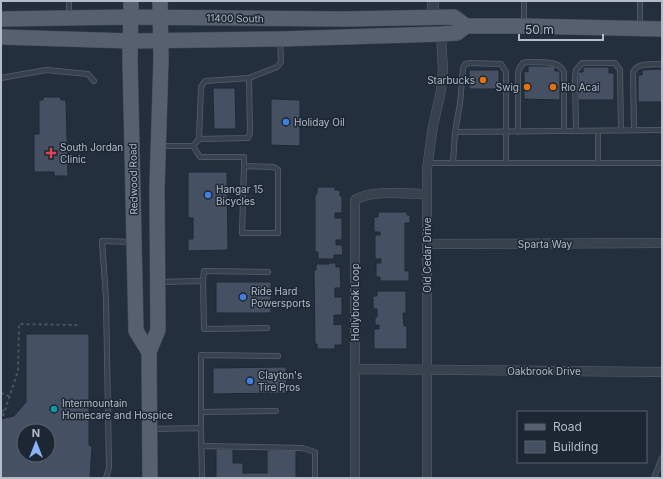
<svg xmlns="http://www.w3.org/2000/svg" width="663" height="479" viewBox="0 0 663 479" font-family="Inter,sans-serif">
<rect width="100%" height="100%" fill="#242f3e"/>
<path fill="#455162" stroke="#1f2835" fill-rule="evenodd" d="M528,66h27v5h5v29l-36,-1v-28l4,1z
M583,67h26v6h5v27h-36v-28h5z
M662,69v33h-24v-27h4v-5z
M469,70h30v19h-30z
M213,88h22l1,41h-22z
M43,97h17l1,3h5l2,76h-14v-4h-20v-38h5v-34h4z
M271,99l29,1v46l-29,-1z
M188,172h39l1,78 -40,1v-12h5v-21h-5z
M317,187h18v3h5v6h2v17h-7v5h7v22h-6v5h6l1,10h-9v4h-16v-7h-3v-58h2z
M378,212h29v3h3v8h-5v48h4v10h-29v-4h-4v-14h5v-4h-6v-24h5v-3h-6v-15h4z
M329,263h7v4h4l1,21h-6v9h7v18h-8v10l8,-1v21h-7v4h-18v-5h-2l-1,-74h2v-6h13z
M216,282h55v31h-55z
M377,291h29v22h-3l1,13h3v23h-33v-20h5v-4h-4v-8h2v-8h-4v-13h4z
M26,334h63v111l3,2 -2,31h-89v-59l13,-3 12,-14zM24,431h24v24h-24z
M286,367l1,26 -74,1v-26z
M216,449h17v14h10v10h24v-23h29v28h-80z"/>
<g fill="none" stroke-linecap="round" stroke-linejoin="round">
<defs>
<path id="service" d="M69,16v-15
M524,23v-22
M640,27v-26
M1,78l45,-8 42,4 6,7
M634,130l-1,-57c3,-11 19,-8 29,-9
M576,131l-1,-55 1,-6 6,-7h33l5,7 1,61
M598,131v32
M455,132l5,-28 3,-36 2,-4 5,-1 31,1 5,8v91
M518,132v-58l1,-5 4,-6 4,-1c12,1 31,-3 37,10v59
M199,139l2,-52 4,-6 44,-3
M161,146h32l6,-7 49,-1 2,-5 -1,-55 28,-11 4,-5 -1,-22
M193,146l7,11h44v9l30,1 4,3v63h-36l2,-67
M428,163h234
M453,163l2,-31 207,-2
M203,281l1,48 63,-1
M160,282l43,-1 1,-10 64,1
M201,412l75,-1
M201,428l1,50
M151,429l50,-1v-73l77,1
M201,446l101,2 13,4v26
M106,478l3,-10 -3,-169 -4,-58 30,1
M654,478l8,-20"/>
<path id="minor" d="M427,244l235,-1
M355,369l307,3
M355,478v-278c17,-11 52,-6 72,-6
M427,478v-309l6,-43 8,-35 2,-21 -2,-36"/>
<path id="tertiary" d="M433,18v-17"/>
<path id="primary" d="M131,1l-1,58 6,272 13,21
M1,19l130,-2 214,2 109,-2 12,9
M1,37l129,4 150,-2 161,-5 16,-1 9,-7h58l138,3
M150,478l-1,-126 9,-22 -1,-141 4,-130 -1,-58"/>
</defs>
<use href="#service" stroke="#565f6c" stroke-width="6"/>
<use href="#minor" stroke="#565f6c" stroke-width="10"/>
<use href="#tertiary" stroke="#565f6c" stroke-width="12"/>
<use href="#primary" stroke="#414a57" stroke-width="16"/>
<path stroke="#44595c" stroke-width="2" stroke-dasharray="3 3" stroke-linecap="butt" d="M1,393l8,3
M1,410l4,2
M3,416l15,-45 1,-47 58,1"/>
<use href="#service" stroke="#38414e" stroke-width="4.5"/>
<use href="#minor" stroke="#38414e" stroke-width="9"/>
<use href="#tertiary" stroke="#38414e" stroke-width="11"/>
<use href="#primary" stroke="#56606e" stroke-width="15"/>
</g>
<g fill="#e8710a" stroke="#1d2633" stroke-width="1.5">
<circle cx="483" cy="80" r="4"/>
<circle cx="527" cy="87" r="4"/>
<circle cx="553" cy="87" r="4"/>
</g>
<g fill="#3f7fe0" stroke="#1d2633" stroke-width="1.5">
<circle cx="286" cy="122" r="4"/>
<circle cx="208" cy="195" r="4"/>
<circle cx="243" cy="297" r="4"/>
<circle cx="250" cy="381" r="4"/>
</g>
<path fill="#e0444e" stroke="#1d2633" stroke-width="1.5" d="M49 147h4v4h4v4h-4v4h-4v-4h-4v-4h4z"/>
<circle fill="#0f9aa8" stroke="#1d2633" stroke-width="1.5" cx="54" cy="409" r="4"/>
<g text-anchor="middle" dominant-baseline="central" stroke-width="3" stroke-linejoin="round" paint-order="stroke">
<g font-size="10" fill="#b4bcc9" stroke="#1d2633">
<text transform="translate(235 18) rotate(1)">11400 South</text>
<text transform="translate(133 179) rotate(-91)">Redwood Road</text>
<text x="545" y="244">Sparta Way</text>
<text transform="translate(427 255) rotate(-90)">Old Cedar Drive</text>
<text transform="translate(355 302) rotate(-90)">Hollybrook Loop</text>
<text x="544" y="371">Oakbrook Drive</text>
</g>
<g font-size="10" fill="#b4bcc9" stroke="#1d2633" text-anchor="start">
<text x="475" y="80" text-anchor="end">Starbucks</text>
<text x="519" y="87" text-anchor="end">Swig</text>
<text x="561" y="87">Rio Acai</text>
<text x="294" y="122">Holiday Oil</text>
<text x="60" y="147">South Jordan<tspan x="60" dy="12">Clinic</tspan></text>
<text x="216" y="189">Hangar 15<tspan x="216" dy="12">Bicycles</tspan></text>
<text x="251" y="291">Ride Hard<tspan x="251" dy="12">Powersports</tspan></text>
<text x="258" y="375">Clayton's<tspan x="258" dy="12">Tire Pros</tspan></text>
<text x="62" y="403">Intermountain<tspan x="62" dy="12">Homecare and Hospice</tspan></text>
</g>
</g>
<rect width="663" height="479" fill="none" stroke="#b4bcc9" stroke-width="4"/>
<rect x="517" y="411" width="130" height="52" fill="#1d2633" stroke="#59626f"/>
<rect x="525" y="424" width="20" height="6" fill="#56606e" stroke="#59626f"/>
<text x="553" y="431" font-size="12" fill="#b4bcc9">Road</text>
<rect x="525" y="441" width="20" height="12" fill="#455162" stroke="#59626f"/>
<text x="553" y="451" font-size="12" fill="#b4bcc9">Building</text>
<g transform="translate(36 443)"><circle r="19" fill="#1d2633" stroke="#59626f"/>
<path d="M0-3L7 15L0 10L-7 15Z" fill="#8ab4f8"/>
<text y="-6" font-size="11" font-weight="bold" text-anchor="middle" fill="#b4bcc9">N</text>
</g>
<path d="M519 34v6h84v-6" fill="none" stroke="#b4bcc9" stroke-width="2"/>
<text x="525" y="34" font-size="12" fill="#b4bcc9" stroke="#1d2633" stroke-width="3" paint-order="stroke">50 m</text>
</svg>
